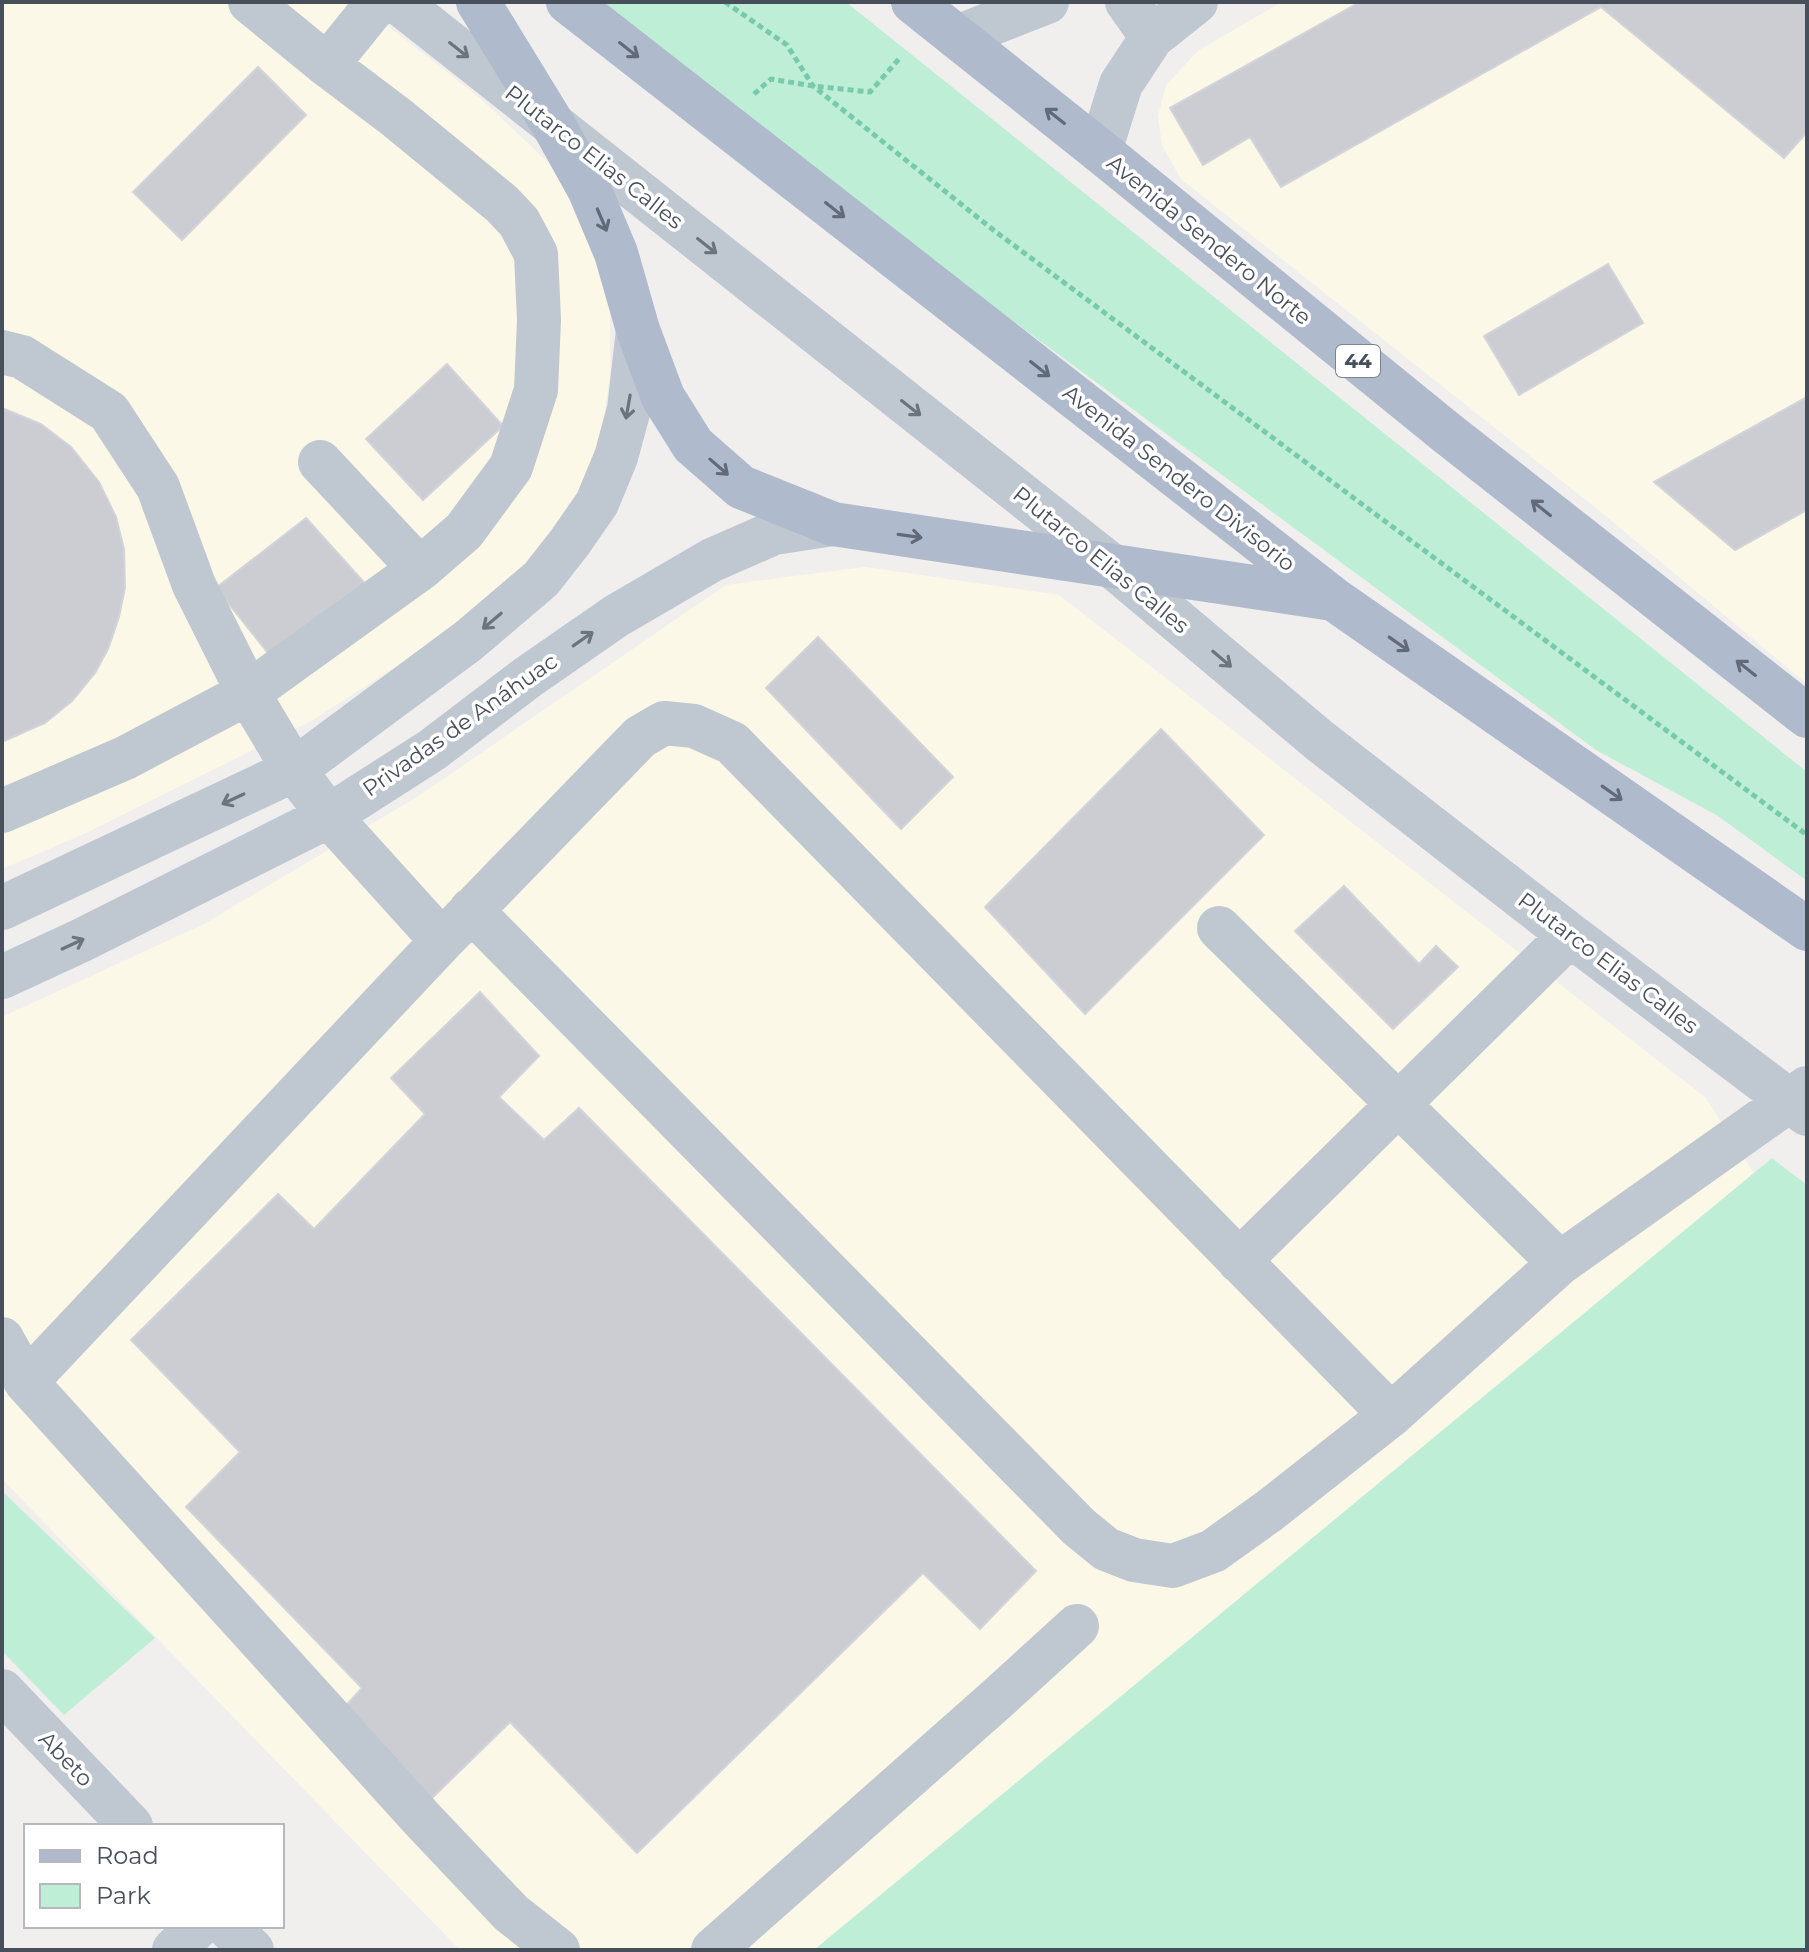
<svg xmlns="http://www.w3.org/2000/svg" width="1809" height="1952" viewBox="0 0 1809 1952" font-family="Montserrat,sans-serif">
<rect width="100%" height="100%" fill="#f1efee"/>
<path fill="#fbf8e8" d="M2,2h355l123,96 73,69 26,39 31,98v70l-8,59 -21,62 -69,89 -106,76 -93,60 -227,113 -84,36z
M1282,2h525v682l-206,-172 -420,-333 -19,-34 -4,-29 8,-31 33,-35z
M865,567l194,28 647,503 48,75 -940,777h-354l-458,-471v-462l202,-93 213,-127 309,-212z"/>
<path fill="#beeed6" d="M600,2h246l961,770v109l-89,-65 -122,-66 -643,-473z
M1772,1158l35,27v765h-993z
M2,1491l153,147 -91,77 -62,-64z"/>
<path fill="#cbcdd3" stroke="#d3d4da" stroke-width="2" d="M1360,2h447v130l-23,26 -183,-151 -320,180 -31,-50 -47,28 -33,-57z
M258,67l48,48 -124,125 -49,-48z
M1608,264l35,59 -124,72 -35,-59z
M447,364l56,62 -80,74 -57,-61z
M1807,397v113l-72,40 -81,-68z
M2,408l39,16 30,23 28,35 17,35 8,32 1,39 -6,29 -11,32 -13,24 -23,28 -27,22 -43,19z
M306,518l64,71 -102,64 -52,-65z
M818,637l135,140 -52,52 -135,-141z
M1161,729l103,106 -179,179 -100,-107z
M1344,886l75,78 17,-18 22,21 -65,62 -98,-98z
M480,992l59,64 -40,41 45,43 35,-32 457,463 -56,58 -57,-56 -286,280 -127,-131 -81,79 -90,-88 23,-25 -176,-181 54,-55 -109,-112 147,-146 36,35 111,-115 -34,-36z"/>
<g fill="none" stroke-linecap="round" stroke-linejoin="round">
<path stroke="#77caac" stroke-width="5" stroke-dasharray="6 4" stroke-linecap="butt" d="M725,2l62,43 26,41 183,146 811,603
M754,94l17,-15 42,7 57,6 29,-33"/>
<path stroke="#bfc7d0" stroke-width="44" d="M398,2l714,564 208,175 250,194 237,179
M1127,2l25,35
M957,37l90,-35
M327,65l51,-63
M1100,151l21,-67 31,-47 44,-35
M2,352l20,5 87,55 49,75 36,98 54,108 172,-124 44,-38 47,-64 25,-77 3,-70 -3,-66 -17,-32 -17,-18 -106,-87 -69,-52 -77,-63
M320,462l100,107
M2,811l123,-53 123,-65 46,77 35,46 113,125
M2,908l292,-138 174,-129 73,-62 29,-37 27,-39 19,-46 13,-48 9,-79
M471,910l608,617 27,22 28,11 39,6 40,-15 56,-40 122,-96 169,-152 247,-175
M1219,928l341,335
M2,977l78,-36 249,-125 103,-66 96,-73 88,-61 96,-56 62,-27 59,-9
M1239,1261l331,-326
M2,1339l24,43 396,437 89,94 47,37
M26,1382l416,-441 198,-204 24,-14 30,3 38,17 659,672
M2,1691l129,135
M227,1926l25,24
M174,1950l24,-24
M713,1950l285,-252 79,-72"/>
<path stroke="#afbacd" stroke-width="44" d="M478,2l76,124 35,63 27,64 22,77 25,67 30,48 48,42 92,37 500,75
M568,2l767,598 472,329
M913,2l187,149 347,282 360,283"/>
</g>
<defs><path id="oneway-shaft" d="M-6 0H5M1.5-3L5.5 0L1.5 3" fill="none" stroke-width="1.6" stroke-linecap="round" stroke-linejoin="round" transform="scale(2)"/></defs>
<g stroke="#6b737e">
<use href="#oneway-shaft" transform="translate(459 50) rotate(38)"/>
<use href="#oneway-shaft" transform="translate(707 246) rotate(38)"/>
<use href="#oneway-shaft" transform="translate(628 407) rotate(100)"/>
<use href="#oneway-shaft" transform="translate(911 408) rotate(38)"/>
<use href="#oneway-shaft" transform="translate(492 621) rotate(140)"/>
<use href="#oneway-shaft" transform="translate(583 639) rotate(-35)"/>
<use href="#oneway-shaft" transform="translate(1222 659) rotate(40)"/>
<use href="#oneway-shaft" transform="translate(233 799) rotate(155)"/>
<use href="#oneway-shaft" transform="translate(73 944) rotate(-25)"/>
</g>
<g stroke="#616a78">
<use href="#oneway-shaft" transform="translate(629 50) rotate(38)"/>
<use href="#oneway-shaft" transform="translate(1055 116) rotate(-142)"/>
<use href="#oneway-shaft" transform="translate(835 210) rotate(38)"/>
<use href="#oneway-shaft" transform="translate(602 220) rotate(67)"/>
<use href="#oneway-shaft" transform="translate(1040 369) rotate(38)"/>
<use href="#oneway-shaft" transform="translate(719 467) rotate(41)"/>
<use href="#oneway-shaft" transform="translate(1541 508) rotate(-141)"/>
<use href="#oneway-shaft" transform="translate(910 536) rotate(8)"/>
<use href="#oneway-shaft" transform="translate(1399 644) rotate(35)"/>
<use href="#oneway-shaft" transform="translate(1746 668) rotate(-142)"/>
<use href="#oneway-shaft" transform="translate(1612 793) rotate(35)"/>
</g>
<g text-anchor="middle" dominant-baseline="central" stroke-width="7" stroke-linejoin="round" paint-order="stroke">
<rect fill="#fff" stroke="#7e848c" stroke-width="2" x="1336" y="345" width="44" height="32" rx="6"/>
<g font-size="20" font-weight="bold" fill="#474f5b">
<text x="1358" y="361">44</text>
</g>
<g font-size="22" fill="#474f5b" stroke="#fff">
<text transform="translate(594 157) rotate(38)">Plutarco Elias Calles</text>
<text transform="translate(1209 240) rotate(39)">Avenida Sendero Norte</text>
<text transform="translate(1179 478) rotate(38)">Avenida Sendero Divisorio</text>
<text transform="translate(1101 560) rotate(39)">Plutarco Elias Calles</text>
<text transform="translate(460 725) rotate(-35)">Privadas de Anáhuac</text>
<text transform="translate(1608 963) rotate(37)">Plutarco Elias Calles</text>
<text transform="translate(66 1759) rotate(46)">Abeto</text>
</g>
</g>
<rect width="1809" height="1952" fill="none" stroke="#474f5b" stroke-width="8"/>
<rect x="24" y="1824" width="260" height="104" fill="#ffffff" stroke="#b5b9bd" stroke-width="2"/>
<rect x="40" y="1850" width="40" height="12" fill="#afbacd" stroke="#b5b9bd" stroke-width="2"/>
<text x="96" y="1864" font-size="24" fill="#474f5b">Road</text>
<rect x="40" y="1884" width="40" height="24" fill="#beeed6" stroke="#b5b9bd" stroke-width="2"/>
<text x="96" y="1904" font-size="24" fill="#474f5b">Park</text>
</svg>
